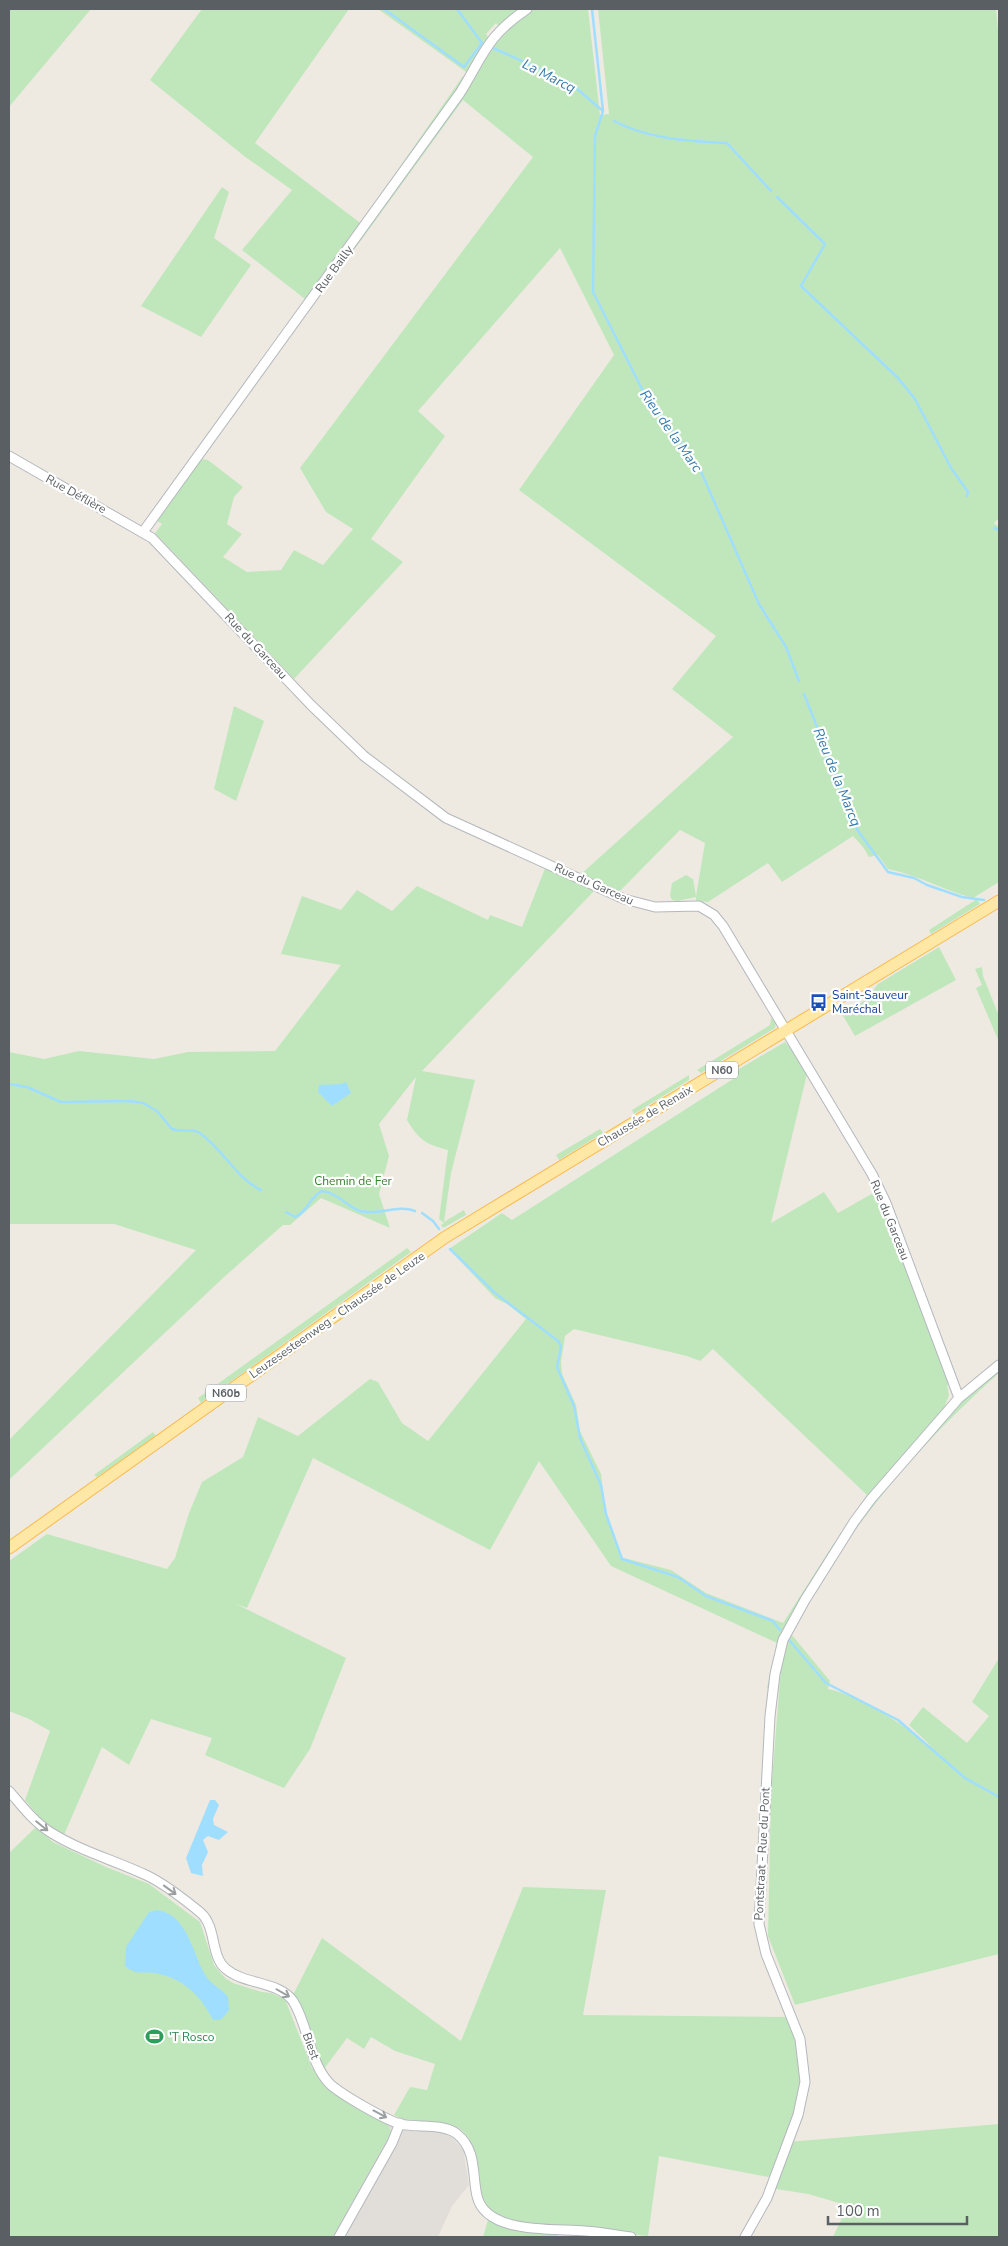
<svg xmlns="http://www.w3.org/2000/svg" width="1008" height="2246" viewBox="0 0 1008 2246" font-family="'Nunito Sans',sans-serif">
<rect width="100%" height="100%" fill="#eeeae1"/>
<path fill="#e1ddd9" d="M388,2122l54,9 9,6 12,12 6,36 -17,21 -14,31h-108l52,-109z"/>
<path fill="#c0e7bc" d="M9,9h82l-82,98z
M202,9h147l-94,134 108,82 -54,74h-4l-63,-49 50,-60 -48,-34 -94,-76z
M378,9h144l-23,18 -3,-4 -10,11 3,4 -20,36z
M530,9h58l12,106 9,-1 -11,-105h398l3,32v477l-5,5 5,4v355l-26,16c-30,-8 -55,-23 -85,-29l-10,-14 -9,2 -6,-10 -10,-11 -71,46 -14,-19 -60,39 -12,-1v-4l-19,4 -5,-1 -2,-5 2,-12 14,-8 7,4 3,17 9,-53 -25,-13 -61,62 -39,-17 153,-138 -61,-48 44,-53 -197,-146 95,-135 -54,-107 -142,163 27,25 -74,103 32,23 -109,117 -139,-146 7,-9 -9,-6 48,-59 7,1 35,27 -9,10 -7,27 15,10 -19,23 24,15 34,-2 13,-20 29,15 30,-36 -27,-17 -26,-44 233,-311 -70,-57 -141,194 -2,-2 174,-253z
M463,76l4,3 -93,130 -2,-2z
M222,187l7,5 -15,46 37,27 -50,72 -60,-31z
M234,706l30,15 -28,80 -22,-12z
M546,866l48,25 -172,180 53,9 -24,93 -7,49 20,-12 2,5 -23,13 -2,-3 3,-2 -5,-4 9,-69c-23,-6 -29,-10 -41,-30l9,-43 -37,47 10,32 -10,38 11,34 -69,-30 -31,27h-7l-8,7 -52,46 -214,202v-40l187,-190 -82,-26h-105v-172l35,7 35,-8 75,8 34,-7 87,-1 66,-86 -60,-11 21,-58 39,14 16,-20 35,21 25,-25 71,34 2,-5 32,12z
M977,899l3,5 -49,30 -2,-4z
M939,947l17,33 -101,56 -13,-22 30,-18 -1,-3 7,-9z
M982,967l1,9 16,40v26l-23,-54 6,-3 -7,-16z
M771,1018l5,5 -1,5 -74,45 -4,-3 73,-45z
M785,1042l9,10 13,22 -36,149 53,-31 14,21 37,-21 7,14 -6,-18 74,196 -3,1 2,10 -6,16 -49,55 2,2 -50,59 21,-32 -154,-146 -13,12 -13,-5 -113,-27 -9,7 -4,26 1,12 14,31 4,26 21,43 4,34 15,49 51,13 35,23 77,30 51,-80 3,2 -50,80 -17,63h-3l10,-45 -166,-77 -72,-105 -49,89 -177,-92 -66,150 -11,-4 110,54 -36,91 -26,39 -79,-33 7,-17 -61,-19 -22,46 -27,-18 -38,88 -16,-7 -23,-28 25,-69 -21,-12 -20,-8v-150l38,-27 120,35 8,-11 14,-45 13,-31 41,-25 15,-40 40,19 72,-57 8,3 24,41 26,18 98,-122 -19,-15 -12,-6 -46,-49 53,-36 10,7 221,-141 1,-7z
M689,1075v5l-55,34 -2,-4z
M600,1129l3,4 -44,27 -3,-5z
M407,1248l4,4 -210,151 -3,-5z
M999,1368v5c-54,48 -103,101 -146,160l-2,-2c43,-59 93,-116 148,-163z
M153,1432l3,4 -59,41 -3,-2z
M792,1635l38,46 -2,8c35,7 78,38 105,59l-24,-23 14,-18 44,36 22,-27 -17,-14 27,-44v296l-204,51 -27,-69 3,-143 10,-126 -2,9h-2l10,-34z
M36,1827l17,15 53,25 43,17 51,38 14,43 11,13 8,5 29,9 9,1 14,6 27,69h4l72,57 3,8 -58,104h-324v-384z
M523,1887l83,3 -23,125 206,2 9,31 4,43 -14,51 211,-18v113h-166l8,-17 2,-15h3l-38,-11 -32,-5 11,-46 -17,33 -2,1 -109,-21 -11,80 -138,-14 -14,-6 -15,-17c0,-21 -3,-65 -27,-73 -20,-6 -39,0 -60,-11l16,-28 17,3 8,-26 -40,-13 -24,-14 -7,12 -17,-11 -23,31 -20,-56 -11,-18 29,-57 139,103z
M488,2220l18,6 52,8 -1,3h-74z"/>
<path fill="#a0deff" d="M346,1082l5,11 -19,13 -14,-14 1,-7 22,-1z
M210,1800h5l4,5 -6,14 1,6 14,7 -9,8 -11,-4 -5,4 5,12 -6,13 1,11 -12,-3 -5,-15z
M157,1910c33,5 35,47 51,69 6,7 15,11 20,18l1,13 -8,10h-8c-12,-24 -31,-43 -59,-47 -14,-2 -16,3 -29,-7l1,-19 23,-35z"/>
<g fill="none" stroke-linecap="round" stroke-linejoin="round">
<path stroke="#a0deff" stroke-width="2.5" d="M384,9l80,58 18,-24 -25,-34
M592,9l11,102 -8,25 -2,156 53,105 53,70 60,137 27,43 13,34
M491,47l79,36 33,28
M614,121c34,18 75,20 113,22l44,48
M777,197l48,47 -24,42 97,92 17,21 36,69 17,24 -1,4
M994,528l5,2
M804,694l54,137 30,41 26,6 13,7 35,12 22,3
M9,1084l18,3 34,15 69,-1 13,2 14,8 15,18c9,4 18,-1 26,3 25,16 37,46 63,58
M286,1212l9,5c13,-5 15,-21 27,-26 16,2 24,15 38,20 19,5 37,-7 55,0
M422,1213l11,8 6,8
M450,1249l45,44 63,48 3,5 -4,21 17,39 6,32 21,47 5,29 16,45 56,18 28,19 67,25 7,9
M789,1640l37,43 72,37 67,58 34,19"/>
<defs>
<path id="minor" d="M9,456l143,82 159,167 53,51 82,62 178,81 31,8 44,-1 15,9 9,11 149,248 14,29 73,195 -88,101 -17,23 -49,78 -22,40 -8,34 -5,42 -11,208 7,30 34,85 5,43 -7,33 -31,83 -22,39
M143,532l317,-439c24,-39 27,-57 67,-84
M959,1398l40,-33
M9,1791c13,15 25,31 41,41 30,19 64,28 96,43 19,9 38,24 55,38 16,15 9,43 25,56 19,16 53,12 67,32 16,25 16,63 38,84 13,11 53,34 69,39 18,4 43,-1 57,10 20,16 15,41 20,62 9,39 78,32 108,35 16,1 31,4 46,6
M339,2237l53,-94 8,-20"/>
<path id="major" d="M9,1548l435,-310 555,-337"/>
</defs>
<use href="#minor" stroke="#b4b8bd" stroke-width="11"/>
<use href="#major" stroke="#faba4e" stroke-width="13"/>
<use href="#minor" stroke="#fff" stroke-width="9"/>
<use href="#major" stroke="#ffe8a5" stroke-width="11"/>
</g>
<defs><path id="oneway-shaft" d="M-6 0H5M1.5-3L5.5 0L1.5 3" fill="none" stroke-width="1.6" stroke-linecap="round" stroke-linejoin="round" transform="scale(1.25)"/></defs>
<g stroke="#9c9fa1">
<use href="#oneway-shaft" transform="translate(42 1826) rotate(39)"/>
<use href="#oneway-shaft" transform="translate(170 1890) rotate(36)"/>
<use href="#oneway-shaft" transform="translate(283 1993) rotate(30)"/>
<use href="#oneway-shaft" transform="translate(380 2114) rotate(28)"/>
</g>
<defs>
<symbol id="bus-bare" viewBox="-9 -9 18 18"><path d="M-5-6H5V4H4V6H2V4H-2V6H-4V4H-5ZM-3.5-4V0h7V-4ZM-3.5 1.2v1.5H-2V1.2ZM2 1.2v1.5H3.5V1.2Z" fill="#1a4fb4" stroke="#fff" stroke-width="2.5" paint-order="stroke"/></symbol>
<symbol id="stadium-bare" viewBox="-9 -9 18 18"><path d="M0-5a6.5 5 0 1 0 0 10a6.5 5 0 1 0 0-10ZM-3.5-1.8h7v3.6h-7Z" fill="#2e9e5b" stroke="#fff" stroke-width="2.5" paint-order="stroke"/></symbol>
</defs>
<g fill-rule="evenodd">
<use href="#bus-bare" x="806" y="990" width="25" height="25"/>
<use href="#stadium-bare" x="142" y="2024" width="25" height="25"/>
</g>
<g text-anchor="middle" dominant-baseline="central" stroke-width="4.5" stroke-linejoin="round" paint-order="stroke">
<g fill="#fff" stroke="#8c8f92" stroke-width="1">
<rect x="706" y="1061.5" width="32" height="17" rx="4"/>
<rect x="206" y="1384.5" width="40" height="17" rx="4"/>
</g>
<g font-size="11" font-weight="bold" fill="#5a5f63">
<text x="722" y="1070">N60</text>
<text x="226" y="1393">N60b</text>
</g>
<g font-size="12" fill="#5a5f63" stroke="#fff">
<text transform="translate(334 269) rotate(-54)">Rue Bailly</text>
<text transform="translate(76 494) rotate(29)">Rue Déflière</text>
<text transform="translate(256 646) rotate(47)">Rue du Garceau</text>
<text transform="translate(594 884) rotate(24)">Rue du Garceau</text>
<text transform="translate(645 1116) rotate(-31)">Chaussée de Renaix</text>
<text transform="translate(890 1220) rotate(68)">Rue du Garceau</text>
<text transform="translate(337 1315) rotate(-35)">Leuzesesteenweg - Chaussée de Leuze</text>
<text transform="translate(762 1854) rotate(-87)">Pontstraat - Rue du Pont</text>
<text transform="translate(311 2046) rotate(70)">Biest</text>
</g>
<g font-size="12" fill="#164399" stroke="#fff" text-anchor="start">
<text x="832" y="995">Saint-Sauveur<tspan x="832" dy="14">Maréchal</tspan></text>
</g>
<g font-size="12" fill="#33852f" stroke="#fff">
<text x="353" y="1181">Chemin de Fer</text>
</g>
<g font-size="12" fill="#27864d" stroke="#fff" text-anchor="start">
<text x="169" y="2037">'T Rosco</text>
</g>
<g font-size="14" font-style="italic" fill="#357bad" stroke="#fff">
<text transform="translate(549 76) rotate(27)">La Marcq</text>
<text transform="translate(671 431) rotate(55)">Rieu de la Marc</text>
<text transform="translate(837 777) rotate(68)">Rieu de la Marcq</text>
</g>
</g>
<rect width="1008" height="2246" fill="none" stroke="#5a5f63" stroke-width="20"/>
<path d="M828 2216v8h139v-8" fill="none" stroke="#5a5f63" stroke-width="2.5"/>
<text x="836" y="2216" font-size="15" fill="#5a5f63" stroke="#ffffff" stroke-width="4" paint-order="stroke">100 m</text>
</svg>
